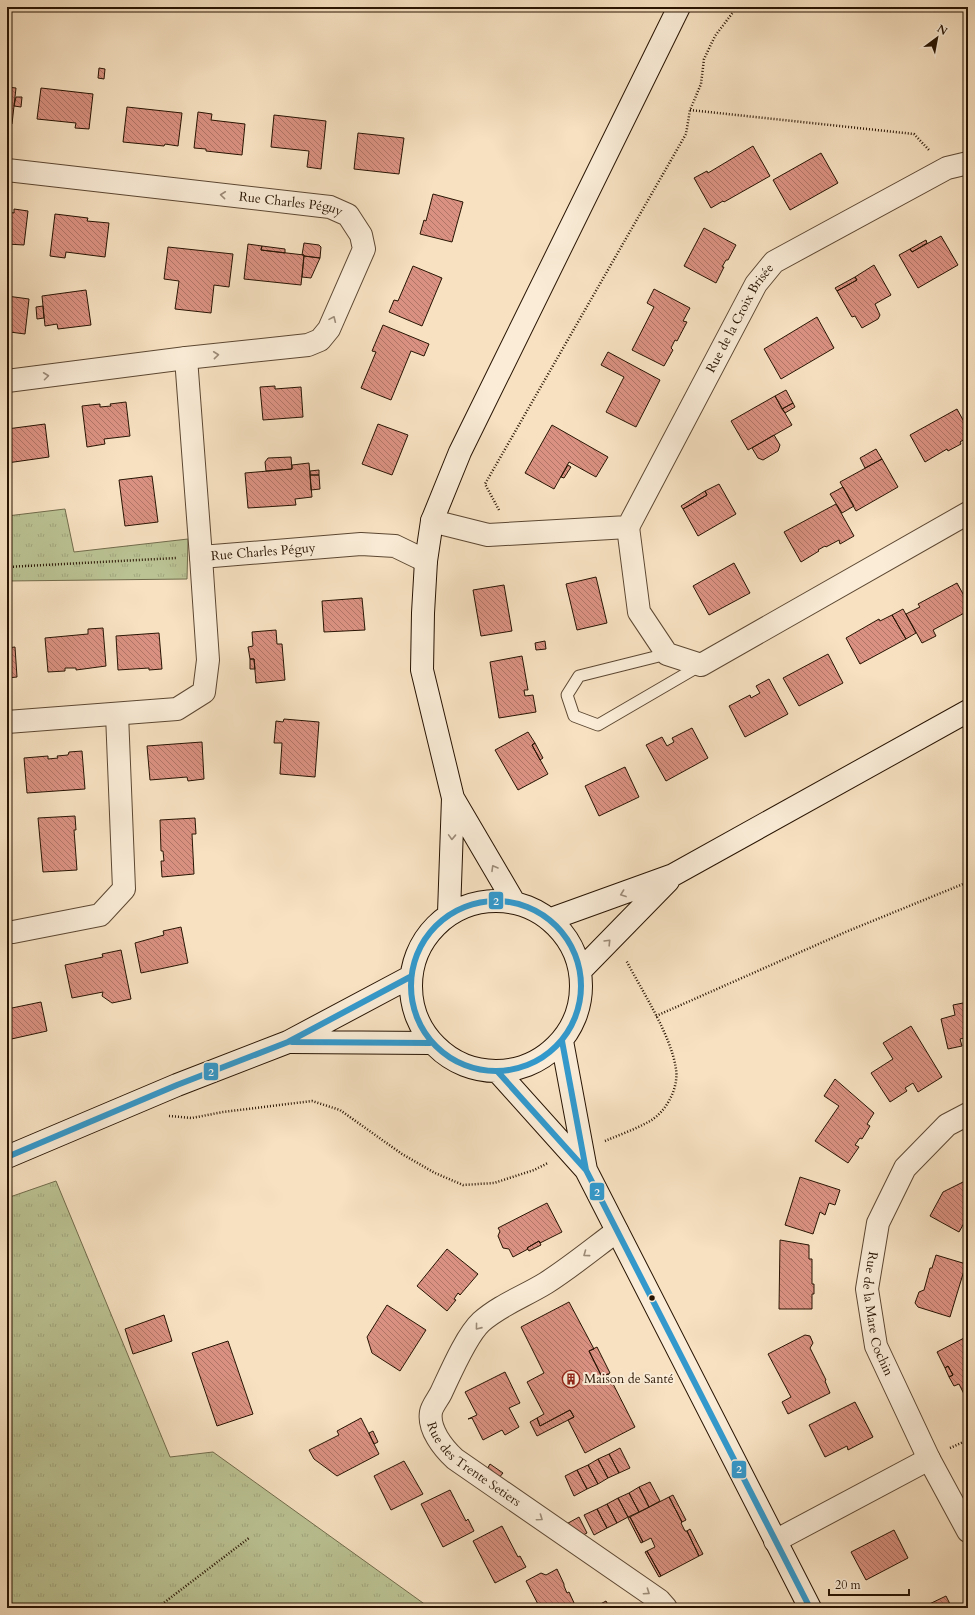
<svg xmlns="http://www.w3.org/2000/svg" width="975" height="1615" viewBox="0 0 975 1615" font-family="Cardo,serif">
<defs>
<pattern id="grass-tufts" width="24" height="20" patternUnits="userSpaceOnUse"><rect width="24" height="20" fill="#bbc394"/><path d="M3 7l-1-3M5 7V3M7 7l1-3M15 17l-1-3M17 17v-4M19 17l1-3" fill="none" stroke="#a1a77e"/></pattern>
<pattern id="building-back-hatch" width="6" height="6" patternUnits="userSpaceOnUse"><rect width="6" height="6" fill="#da9181"/><path d="M-1 5l2 2M0 0l6 6M5-1l2 2" fill="none" stroke="#b17567"/></pattern>
</defs>
<rect width="100%" height="100%" fill="#f7e1c1"/>
<filter id="stains"><feTurbulence type="fractalNoise" baseFrequency=".005" numOctaves="4"/><feColorMatrix values="0 0 0 0 .2 0 0 0 0 .09 0 0 0 0 .02 0 0 0 .5 -.17"/></filter>
<radialGradient id="worn" r=".72"><stop offset=".6" stop-color="#630" stop-opacity="0"/><stop offset="1" stop-color="#630" stop-opacity=".3"/></radialGradient>
<path fill="url(#grass-tufts)" stroke="#726c4c" d="M65,509l9,43 114,-13 -1,40 -180,2v-65z
M56,1181l114,276 43,-5 217,156h-423v-410z"/>
<path fill="url(#building-back-hatch)" stroke="#281403" d="M99,68l6,1 -1,10 -6,-1z
M7,87l9,1 -4,36h-5z
M41,88l52,6 -4,35 -14,-1 1,-5 -39,-4z
M16,97h6l-1,10 -7,-1z
M127,107l55,6 -4,33 -13,-2 -1,2 -41,-4z
M198,112l14,2 -1,6 34,4 -3,31 -36,-4v-2l-12,-1z
M274,115l52,6 -5,48 -14,-2 2,-16 -38,-4z
M358,133l46,5 -5,36 -45,-5z
M753,146l17,30 -46,26 -1,-1 -12,7 -17,-30 13,-7 1,2z
M821,153l17,30 -48,27 -17,-30z
M433,194l30,8 -11,40 -32,-8 4,-14 2,1z
M14,209l14,2 -4,34 -17,-1v-32l7,1z
M55,214l33,4 -1,3 22,2 -4,34 -39,-5 -1,6 -15,-2z
M704,228l32,17 -8,15h-2l-4,7h2l-8,16 -32,-17z
M941,236l17,29 -40,23 -19,-33 11,-6 2,3z
M926,240l1,3 -15,9 -2,-3z
M304,243l15,2 2,2 -1,11 -16,-2v-1h-2z
M248,244l14,2 -1,4 43,5 -3,30 -57,-6z
M262,246l23,3v4l-24,-3z
M168,247l65,7 -4,33 -15,-2 -3,28 -36,-4 4,-28 -15,-2z
M304,256l16,2 -9,20 -9,-1z
M874,265l17,30 -16,9 5,11 -2,4 -16,9 -7,-12 -3,1 -15,-26 20,-11 -2,-3z
M413,266l29,12 -20,48 -33,-14 5,-12 4,1z
M855,277l2,3 -20,11 -2,-3z
M654,289l36,19 -7,13 4,1 -10,19 -2,-1 -4,8 2,2 -9,16 -32,-16 22,-43 -7,-4z
M86,290l5,35 -33,4 -1,-5 -12,2 -3,-30z
M7,296l22,3 -4,35 -15,-2v3h-3z
M43,306l1,12 -7,1 -1,-12z
M817,317l17,31 -53,31 -17,-30z
M383,325l46,19 -5,12 -13,-5 -20,49 -30,-12 15,-36 -4,-1z
M608,352l52,28 -24,47 -30,-15 18,-35 -23,-12z
M275,386v3l26,-2 2,30 -40,3 -3,-33z
M786,390l7,13 -11,6 -7,-13z
M775,396l17,29 -44,25 -17,-29z
M126,402l4,34 -26,3 1,5 -18,3 -5,-41 18,-2v3l11,-1 -1,-2z
M793,403l2,4 -10,6 -3,-4z
M957,409l11,20v8l-8,5 1,2 -13,7 -1,-2 -22,13 -15,-27z
M45,424l4,33 -42,6v-34z
M378,424l30,11 -16,40 -30,-11z
M552,425l56,32 -12,20 -27,-15 -15,27 -29,-16z
M774,435l6,10 -2,6 -15,9 -5,-2 -6,-10z
M876,449l6,10 -17,9 -5,-10z
M291,457l1,12 -26,2 -1,-9 3,-4z
M882,459l16,28 -42,24 -16,-29z
M309,463l3,34 -17,2 1,6 -48,3 -3,-35 47,-4v-4z
M568,465l3,2 -7,11 -3,-1z
M319,470v5h-9v-4z
M310,475h9l1,14 -9,1z
M152,476l6,46 -33,4 -6,-46z
M719,484l17,30 -38,22 -15,-27 24,-14 -2,-4z
M843,487l11,19 -12,7 -12,-19z
M705,491l2,4 -24,14 -2,-3z
M836,504l18,32 -14,8 -1,-4 -13,7 -1,-1 -7,4 1,1 -18,11 -17,-30z
M734,563l16,30 -41,22 -16,-29z
M596,577l11,46 -30,7 -11,-46z
M957,583l11,20v8l-35,19 3,6 -14,7 -16,-29 14,-7 -2,-3z
M504,585l8,46 -31,5 -8,-46z
M362,598l3,32 -41,2 -2,-31z
M903,609l13,24 -10,6 -14,-24z
M892,615l14,24 -46,25 -14,-26 33,-19 1,2z
M103,628l3,38 -30,4v-2h-11v3l-17,1 -3,-34 43,-4v-5z
M276,630l1,14h5l3,36 -29,3 -2,-24h-4l-2,-12 5,-1 -1,-14z
M159,633l3,36 -13,1v-2l-31,2 -2,-34z
M545,641l1,8 -10,1 -1,-7z
M15,647l2,30 -10,1v-30z
M828,654l15,29 -44,23 -16,-28z
M522,656l6,34h-4l1,6 8,-1 3,17 -37,6 -9,-56z
M250,659h4l1,10h-5z
M769,679l19,35 -43,23 -16,-31 21,-11 1,3 9,-5 -4,-7z
M284,719l35,3 -4,55 -35,-3 2,-31h-8l2,-22 7,1z
M692,728l16,30 -42,23 -20,-36 16,-8 5,9 7,-4 -2,-4z
M528,732l7,11 -3,2 16,29 -30,16 -23,-40z
M202,742l2,37 -16,2 -1,-4 -37,3 -3,-34z
M535,743l8,15 -3,2 -8,-15z
M82,751l3,38 -58,4 -3,-35 24,-2v3l10,-1 -1,-2 11,-1 1,-3z
M625,767l14,30 -40,19 -14,-30z
M75,816l1,14h-2l3,40 -34,2 -5,-54z
M195,818l1,16h-4l2,40 -32,3 -1,-16h3l-1,-10h-2l-1,-31z
M181,927l7,36 -47,10 -6,-30 29,-8 -1,-4z
M121,950l10,49 -19,4 -10,-7 1,-4 -31,6 -7,-33 38,-8 -1,-3z
M41,1002l6,29 -40,9v-31z
M968,1002v35l-8,2 2,7 -14,3 -7,-30 14,-4 -2,-10z
M911,1026l31,51 -24,15 -5,-9 -8,5 2,3 -17,11 -19,-29 22,-14 -10,-16z
M835,1079l39,34 -7,11 3,2 -8,13 -2,-1 -5,7 4,2 -11,16 -33,-22 24,-35 -15,-10z
M800,1177l40,13 -5,15 -6,-2 -4,12 -5,-3 -7,22 -28,-9z
M967,1180l1,36 -9,16 -29,-16 13,-24z
M547,1203l15,29 -22,11 -1,-2 -12,7 1,1 -15,8 -4,-8 -6,-1 -5,-12 2,-5 -2,-3z
M780,1240l29,5v14h3v25h2v10h-2v15h-33z
M539,1241l2,4 -12,6 -2,-3z
M447,1249l31,25 -18,21 -2,-2 -4,6 2,1 -9,11 -30,-25z
M936,1255l30,9 -16,53 -32,-10 -3,-4 4,-11 5,-2 6,-22h2z
M569,1302l25,47 -5,2 13,26 6,-3 27,53 -50,26 -17,-33 6,-3 -4,-7 -30,16 -3,-8 7,-4 -17,-32 17,-9 -23,-46z
M387,1305l39,25 -26,41 -28,-18 -5,-16z
M164,1315l8,26 -39,13 -8,-25z
M805,1335l5,1 3,7 -3,5 16,32 -1,1 5,12 -42,21 -6,-12 9,-5 -23,-43z
M968,1336v66l-9,-18 -5,2 -5,-9 4,-2 -5,-9 -3,2 -8,-16z
M228,1341l25,73 -36,12 -25,-73z
M597,1347l13,26 -8,4 -13,-26z
M948,1366l5,9 -4,2 -4,-9z
M505,1372l15,31 -11,5 10,19 -14,8 -3,-5 -19,10 -11,-22 -4,1 9,-4 -12,-23z
M855,1402l18,35 -25,13 -1,-4 -22,11 -16,-32z
M570,1410l4,7 -37,19 -7,-14 7,-4 3,8z
M361,1418l18,36 -42,22 -23,-17 -5,-9 30,-15 -2,-4z
M373,1431l5,11 -4,2 -5,-11z
M620,1448l10,20 -11,5 -10,-19z
M609,1454l10,19 -11,5 -10,-19z
M598,1459l10,19 -10,6 -10,-19z
M404,1461l19,33 -32,16 -17,-34z
M490,1464l13,9 -5,6 -12,-8z
M588,1465l10,19 -11,5 -10,-19z
M577,1470l10,19 -13,7 -9,-20z
M650,1482l10,19 -11,6 -10,-20z
M639,1487l10,20 -10,5 -10,-19z
M450,1490l16,31 2,-2 6,12 -31,16 -22,-43z
M629,1493l10,19 -11,5 -10,-19z
M673,1495l13,25 -4,2 -13,-25z
M669,1497l13,25 -1,1 4,8h2l12,25 -38,20 -14,-25 8,-4 -4,-9 -8,4 -13,-25z
M618,1498l10,19 -11,6 -10,-19z
M607,1504l10,19 -10,5 -10,-19z
M597,1509l10,19 -13,7 -10,-20z
M579,1517l8,16 -13,7 -13,-13z
M630,1517l13,25 -2,1 -13,-25z
M502,1526l16,31 2,-1 6,11 -31,16 -22,-42z
M690,1529l13,25 -4,2 -12,-25z
M894,1530l14,28 -42,22 -15,-28z
M647,1551l14,25 -2,1 -14,-25z
M557,1569l7,15v2l3,7 2,-1 6,13 -6,3h-29l-14,-27 15,-8 5,2z
M946,1596l6,12h-31z
M606,1601l4,7h-17z"/>
<g fill="none" stroke-linecap="round" stroke-linejoin="round">
<defs>
<path id="lane" d="M667,654l-88,22 -12,19 7,21 24,9 103,-60"/>
<g id="street">
<path id="s1" d="M7,170l323,37 18,8 13,20 3,14 -35,80 -9,11 -12,5 -122,13 -179,23"/>
<path id="s2" d="M186,358l15,199 160,-13 34,2 31,15"/>
<path id="s3" d="M432,521l56,14 140,-8 128,-243 18,-22 173,-94 21,-5"/>
<path d="M628,527l11,85 28,42 34,11 267,-152"/>
<path d="M7,722l170,-13 27,-17 4,-32 -7,-103"/>
<path d="M13,932l87,-17 24,-26 -7,-175"/>
<path id="s4" d="M968,1114l-21,11 -42,43 -27,55 -11,66 9,57 53,113 39,72"/>
<path id="s5" d="M617,1231c-23,17 -46,36 -71,52 -21,13 -46,22 -65,39 -15,14 -31,52 -40,71 -3,6 -9,13 -10,19 -3,17 12,36 24,47l204,141 7,8"/>
<path d="M775,1541l154,-82"/>
</g>
<path id="secondary" d="M453,798l61,104
M411 986a85 85 0 1 1 170 0a85 85 0 1 1-170 0Z
M449,913l4,-115 -31,-128 1,-57 3,-52 6,-40 28,-69 219,-445
M551,919l122,-44 295,-164
M581,970l87,-89
M562,1041l24,129 224,438
M291,1042l139,1
M498,1072l88,98
M7,1157l170,-72 111,-43 122,-65"/>
</defs>
<use href="#lane" stroke="#5c4732" stroke-width="13"/>
<use href="#street" stroke="#5c4732" stroke-width="24"/>
<use href="#secondary" stroke="#281403" stroke-width="24"/>
<path stroke="#281403" stroke-width="2.5" stroke-dasharray="1 2" stroke-linecap="butt" d="M690,110l224,24 15,16
M499,510l-14,-26 201,-350 4,-24 11,-26 3,-25 11,-23 22,-29
M7,567l169,-9
M656,1016l192,-85 120,-49
M169,1116l23,2 31,-6 89,-11 28,9 62,44 33,19 28,12 31,-2 40,-13 14,-7
M605,1141c14,-6 31,-12 45,-20 16,-9 29,-33 26,-52 -5,-34 -34,-78 -50,-109
M950,1448l18,-8
M157,1608l92,-70"/>
<use href="#lane" stroke="#faecd7" stroke-width="11"/>
<use href="#street" stroke="#faecd7" stroke-width="22"/>
<use href="#secondary" stroke="#faecd7" stroke-width="22"/>
<defs>
<path id="bus-1" d="M411 986a85 85 0 1 1 170 0a85 85 0 1 1-170 0Z
M562,1041l24,129 224,438
M292,1042l138,1
M498,1072l88,98
M7,1157l170,-72 111,-43 122,-65"/>
</defs>
<use href="#bus-1" stroke="#faecd7" stroke-width="9"/>
<use href="#bus-1" stroke="#39c" stroke-width="6"/>
</g>
<defs><path id="oneway-chevron" d="M-2-3.5L2.5 0L-2 3.5" fill="none" stroke-width="1.6" stroke-linecap="round" stroke-linejoin="round"/></defs>
<g stroke="#9c8b78">
<use href="#oneway-chevron" transform="translate(223 195) rotate(-174)"/>
<use href="#oneway-chevron" transform="translate(333 319) rotate(-66)"/>
<use href="#oneway-chevron" transform="translate(216 355) rotate(-6)"/>
<use href="#oneway-chevron" transform="translate(46 376) rotate(-7)"/>
<use href="#oneway-chevron" transform="translate(452 837) rotate(92)"/>
<use href="#oneway-chevron" transform="translate(494 868) rotate(-120)"/>
<use href="#oneway-chevron" transform="translate(623 894) rotate(160)"/>
<use href="#oneway-chevron" transform="translate(608 942) rotate(-46)"/>
<use href="#oneway-chevron" transform="translate(586 1254) rotate(144)"/>
<use href="#oneway-chevron" transform="translate(478 1327) rotate(129)"/>
<use href="#oneway-chevron" transform="translate(540 1518) rotate(35)"/>
<use href="#oneway-chevron" transform="translate(647 1592) rotate(34)"/>
</g>
<defs>
<symbol id="building-ring" viewBox="-11 -11 22 22"><circle r="9.5" fill="#faecd7" stroke="#8f2418" stroke-width="1.5"/><path d="M-4-6H4V6H1V3H-1V6H-4ZM-2.5-4.3h1.7v1.8h-1.7ZM.8-4.3h1.7v1.8H.8ZM-2.5-1h1.7V.8h-1.7ZM.8-1h1.7V.8H.8Z" fill="#8f2418"/></symbol>
</defs>
<g fill-rule="evenodd">
<use href="#building-ring" x="561" y="1369" width="20" height="20"/>
</g>
<circle fill="#281403" stroke="#faecd7" stroke-width="1.5" cx="652" cy="1298" r="3.5"/>
<g text-anchor="middle" dominant-baseline="central" stroke-width="4" stroke-linejoin="round" paint-order="stroke">
<g font-size="13" fill="#281403" stroke="#faecd7">
<text stroke="none"><textPath href="#s1" startOffset="286">Rue Charles Péguy</textPath></text>
<text stroke="none"><textPath href="#s3" startOffset="435">Rue de la Croix Brisée</textPath></text>
<text stroke="none"><textPath href="#s2" startOffset="262">Rue Charles Péguy</textPath></text>
<text stroke="none"><textPath href="#s4" startOffset="238">Rue de la Mare Cochin</textPath></text>
<text stroke="none"><textPath href="#s5" startOffset="339">Rue des Trente Setiers</textPath></text>
</g>
<g font-size="13" fill="#281403" stroke="#faecd7" text-anchor="start">
<text x="584" y="1379">Maison de Santé</text>
</g>
</g>
<g stroke="#faecd7" stroke-width="1.5">
<rect x="488" y="891" width="16" height="19" rx="4" fill="#39c"/>
<rect x="203" y="1062" width="16" height="19" rx="4" fill="#39c"/>
<rect x="589" y="1182" width="16" height="19" rx="4" fill="#39c"/>
<rect x="731" y="1460" width="16" height="19" rx="4" fill="#39c"/>
</g>
<g font-size="11" text-anchor="middle" font-weight="bold" fill="#fff">
<text x="496" y="905">2</text>
<text x="211" y="1076">2</text>
<text x="597" y="1196">2</text>
<text x="739" y="1473">2</text>
</g>
<rect width="975" height="1615" fill="none" stroke="#f7e1c1" stroke-width="24"/>
<rect x="8" y="8" width="959" height="1599" fill="none" stroke="#281403" stroke-width="2"/>
<rect x="12" y="12" width="951" height="1591" fill="none" stroke="#281403"/>
<g transform="translate(937 38) rotate(32)" stroke="#faecd7" stroke-width="3" paint-order="stroke">
<path d="M0-3L7 15L0 10L-7 15Z" fill="#281403"/>
<text y="-6" font-size="11" font-weight="bold" text-anchor="middle" fill="#281403">N</text>
</g>
<path d="M829 1589v6h80v-6" fill="none" stroke="#281403" stroke-width="2"/>
<text x="835" y="1589" font-size="12" fill="#281403" stroke="#faecd7" stroke-width="3" paint-order="stroke">20 m</text>
<rect width="100%" height="100%" filter="url(#stains)"/>
<rect width="100%" height="100%" fill="url(#worn)"/>
</svg>
